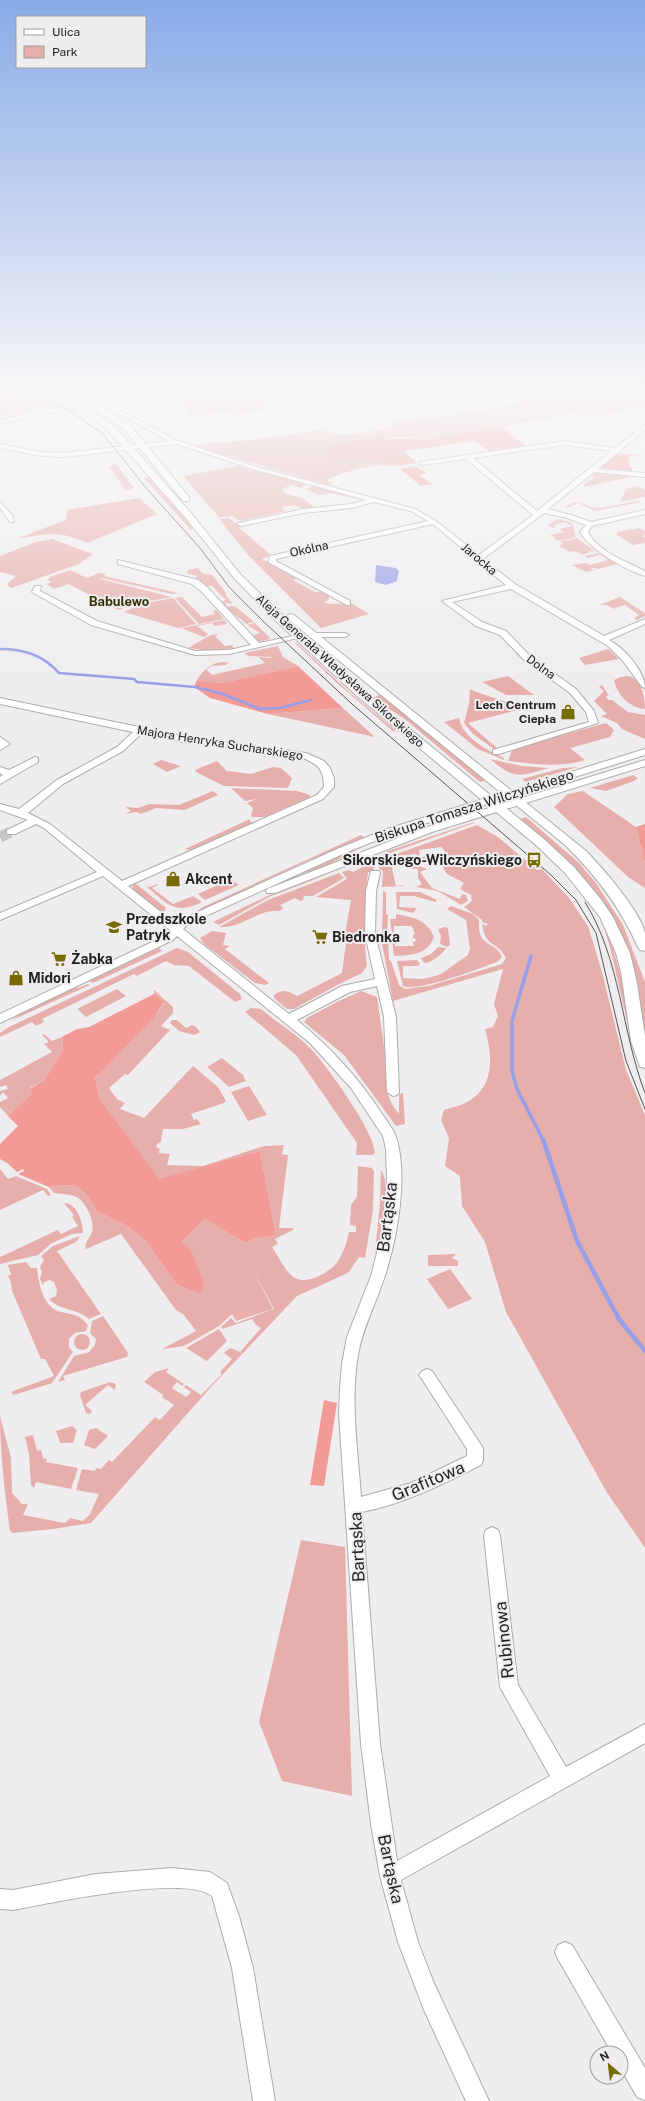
<svg xmlns="http://www.w3.org/2000/svg" width="645" height="2101" viewBox="0 0 645 2101" font-family="'Public Sans',sans-serif">
<rect width="100%" height="100%" fill="#f0edf0"/>
<path fill="#e7afab" d="M165,389h101l15,6 -17,7 4,7 -32,6 -14,-4 -28,6z
M541,389h104v17l-49,10 -22,-3 -74,14 -2,-2 -45,10 -24,3 -36,-1 -63,22h40l17,6c-22,0 -42,7 -61,15l7,3 -4,2 -116,-33 -14,-5 -1,-3 55,-4 66,-10 25,5 50,-7 -4,-5 42,-7 3,2 117,-22z
M116,464l18,24 -9,2 -16,-24z
M237,466l71,18 -8,4 -8,-3 -10,4 3,5 17,4 13,10 -12,1 -9,-4 -14,2 6,4 -46,10 -8,-5 -13,1 -36,-41z
M596,473l38,3 -48,11 -3,-2 11,-8 -5,-2z
M149,477l36,39 8,13 -2,1 -47,-52z
M314,486l37,9 -3,2 -17,-4 -12,2 -14,-6z
M638,486l7,4v7l-25,5 6,-13z
M139,498l18,16 -70,29c-26,-13 -44,-9 -71,-4l50,-19 1,-10z
M638,501l3,1 -46,9 -16,-8 -8,2 2,2h-7c12,-10 18,-1 29,1 5,1 35,-6 43,-7z
M229,518l12,9 -2,1 32,27 -9,4 35,19 -4,2 22,12h7l7,3v4l-5,4c2,1 24,1 27,0l18,11 -48,14 -73,-73 -29,-36z
M558,519l14,4 4,14 -15,4 -7,-2 2,-1 -6,-3 14,-3 -4,-3 12,-3 -7,-4 -12,3 3,2 -4,1 -5,-3z
M639,528l6,3v4l-2,1 2,2v5l-12,2 -16,-10 1,-3z
M577,538l19,14 -4,-1 -9,4 -8,-4 -5,1 -11,-6 4,-2 -3,-2z
M52,539l41,15 -14,10 -68,24 -4,-4 9,-8 -16,-4v-16l36,-14z
M598,553l20,11 -20,5 -9,-2 5,3 -8,2 -14,-7 14,-2 4,2 18,-5 -8,-5 -12,3 -3,-2z
M198,568l4,5 10,2 14,18v3l7,8 -9,-2 3,3 -4,1 -3,-4 6,-2 -14,-14h-7l-10,-7 2,-3 -10,-3 1,-3z
M70,570l17,8 12,-5 7,1 -2,2 74,17 -6,1 -71,-16 -1,1 72,18 -33,6 -21,7 -49,-26 -15,5 -7,-5 5,-2 -4,-2 2,-3z
M182,597l20,20 13,-3 -2,-3 3,-1 8,9 -25,5 -24,-26z
M620,597l25,16v3l-8,4 -3,-2 5,-3 -14,-10 -11,3 2,2 -9,-5h-7z
M173,598l23,26 -18,4 -54,-16 18,-8z
M235,606l19,16 -8,2c-7,-8 -14,-9 -22,-17z
M225,620l2,4 -12,2 -3,-3 -15,3 11,8 -4,3 -23,-9z
M255,623l15,15v1l-13,3 -6,-6 9,-3 -13,-8z
M220,633l-5,3 10,10 7,-1 2,4 -25,2 -21,-3 21,-12z
M294,642l4,2 52,49 45,37 -1,2 -57,-49z
M278,646l5,11 15,9 -76,17 -25,-3c6,-11 19,-21 32,-17l-4,2 -15,1 1,1 -5,2 6,6 53,-12 -7,-6 13,1 1,-1 -24,-1 -4,-3z
M608,649l11,10 -34,6 -6,-7z
M508,676l26,19h-28l-24,-13z
M628,676c14,3 17,21 17,33 -15,-1 -28,-14 -31,-29l7,-3z
M602,685l7,11h-3l2,4h4l16,12 17,3v24l-23,-10 -5,-6 -16,-7 6,-2 -13,-13 10,-10 -5,-4z
M470,689c16,8 35,10 51,20l-53,14 29,25 -3,1 -21,-15 -9,-11 5,-20z
M379,695l3,1 105,84 -7,2 -74,-62 -33,-22z
M343,708l32,29 -107,-23z
M459,718c3,19 29,33 45,40v2l-26,-11 -34,-27z
M606,723l8,7 -4,7 -40,11 15,12c-23,8 -53,4 -77,1l4,-10 8,-4z
M490,759l32,7 27,2c-32,9 -33,12 -59,-9z
M161,760l20,6 -14,6 -14,-8z
M217,761l10,10 24,3 22,-7 8,1 11,10 -4,10 -64,-2 -28,-14 -1,-2z
M578,767l-52,15 -4,-3 41,-11z
M633,775l5,3 -4,3 -28,10 -16,-3z
M231,788l66,3 13,4v2l-45,20h-13l-1,-1 2,-8 -6,-5 9,-4 -11,2z
M213,791l5,4 -33,15 -29,-2 -15,6 -5,-2 -11,2 6,-3 -5,-4 12,1 11,-4 30,1z
M583,791l53,36 9,36v25l-17,-11 -74,-70 14,-13z
M526,817l52,45 18,21 27,42 22,57v51c-4,-20 -5,-41 -10,-61 -17,-69 -64,-110 -116,-153z
M250,819l1,4 -61,27 -5,-1z
M474,822v1l-95,34 9,-6z
M477,825l21,12 39,33 5,-1 27,29 19,28 14,46 24,98 19,45v433l-39,-57 -100,-179 -21,-70 -23,-36 -2,-30 -15,-10 4,-28 -8,-18 3,-10c9,-3 21,-5 28,-11 23,-16 20,-46 13,-70l8,-2 5,-11 -4,-12 9,-35 -110,32 -12,-63h7l1,22 2,1 8,24 6,4 24,-3 73,-22 4,-6c-8,-17 -21,-10 -24,-34l4,2 2,-2 -6,-2v-2l-18,-13 8,-6 -1,-6 -11,-6 4,-6 -17,-9 -4,-6 3,-12 -7,-2 7,-2 -5,-5 -22,3 1,7h7l-3,4 -6,-2 -2,-5 -19,2 -5,13 4,17 7,-1v1l-21,1 1,-16 -4,-2 1,-9z
M361,835l3,2 -57,24 -107,50 1,-3z
M363,846l-33,18 -39,14z
M372,862l3,1 -2,9h-5c-4,32 -5,63 -1,94l-5,7 -23,11 -45,25h-7l-13,-11v-3c9,-7 15,-4 23,1l45,-23 5,-38 -2,-1 6,-34 -35,-3 31,-18 -5,-7 7,-2 4,2z
M413,866h7l7,3 -7,3 12,16 28,11 2,-5 4,1 2,6 -7,4 -23,-14 -22,-4 6,-3 -4,-6v-9h-9z
M339,873l5,5 -31,18h-9l-1,4 -3,1 -5,-3 -15,7 3,3 -3,3c-23,-2 -37,18 -61,16l49,-27z
M329,874l-58,22 -52,29 -6,-3 61,-29z
M231,879l8,6 -34,15 -7,-6z
M135,883l31,25 -2,6 -31,-25 -1,-4z
M157,884l1,1 -6,3 21,16 20,-8 9,6c-28,14 -35,1 -56,-16l4,1z
M383,891l3,1v22l2,1 -1,20h-5z
M396,892h24l17,8 -2,2 -21,-6h-14l-1,11 18,1 -4,5 -16,-4z
M451,906l22,8 6,6c-2,29 16,20 23,37l-5,5c-19,7 -78,30 -94,24l-6,-25 20,-1 3,4 -2,2h-15v12l19,1 13,-3 6,-2 27,-19 2,-6 -4,-29 -19,-11z
M396,914c16,3 32,6 38,23 -7,18 -23,18 -40,19l-2,-18 3,1v7h19l-1,-4 3,-1 -1,-3h-2v-3l2,-1 -3,-8h-18v7h-2l-2,-14h6z
M445,927l3,1 2,17 -3,2 -7,-3 1,-8 -3,-7z
M212,931l14,2 -3,12 7,1 -5,3 44,34 -4,2 -10,-2 -51,-39 -4,-6z
M605,931h1c13,30 18,57 22,90h-1l-17,-74z
M438,947l8,1c-4,7 -15,15 -22,15l-3,-5 10,-4z
M159,948l3,3 -69,32 -4,-2z
M177,948l11,4 52,42 2,5 -7,3 -46,-36 -15,-1 -8,-4 -29,15 -3,-2 -92,45 2,3 -8,4 -4,-4 -32,15v-4l9,-6z
M88,984l2,1 -80,36 15,-10 51,-24 2,1z
M117,989l9,7 -40,21 -9,-8z
M154,990l19,17v6l-12,13 9,4 -42,45 -3,-1 -16,14 8,11 8,4 -5,6 24,9 49,-52 25,21 8,14 -2,2 -33,11 3,6 3,-1 4,5 -18,5h-20l-2,13 -4,2 -1,3 4,2 -1,4 11,1 -3,11 36,1 61,-20 20,-1 -2,9 6,1 -9,73h14v2l-18,9 3,5 -6,3c6,9 12,22 20,29 12,10 32,-1 42,-10 8,-8 13,-24 15,-34h7v-6l-6,-1 1,-20 6,-8 1,-31 14,2 2,4 -1,38 -8,48 -6,-1 -11,16 -51,23 -87,92 -119,135 -38,6 -40,4 -3,-2c-5,-37 -10,-77 -10,-115l11,42 1,35 10,11h6l-5,11 42,8 5,-5 13,3 7,-7 9,-20 -23,-4 6,-21 13,2 1,-3 5,1 8,-9 3,2 43,-45 5,3 14,-15 -12,-8 1,-2 -19,-13 11,-10 14,-4 -3,4 18,12 -2,2 -5,-4 -5,6 14,9 5,-5 -7,-5 2,-2 15,10 21,-21 -2,-2 12,-13 -8,-6 6,-5 10,4 21,-24 -6,-4 -3,-5 -30,10 -1,-2 10,-9 5,5 38,-14 -24,-45 23,45 -37,12 -4,-7 -13,12 -35,20 -22,3 34,-18 -12,-16 -8,-5 -55,-76 -35,15c-2,-7 4,-11 6,-17 3,-10 -5,-28 -14,-34 -6,-4 -17,-4 -24,-5l-5,-6 12,-2 16,1 11,11 9,14 30,15 19,15 30,43 6,2 21,-3 -21,-41 23,-23 40,24 8,-4 23,-4 -16,-84 -101,29 -59,-81 -5,-22 5,-3 54,-56 10,-15 -10,-9z
M361,991l16,6 8,56 3,42 5,11 6,8v-20l4,-1 2,31 -9,2 -52,-71 -40,-33 3,-4 30,-16z
M251,1008l10,1c15,13 34,24 48,38 17,17 65,84 66,106l-3,2h-16l1,-12 -61,-88 -51,-43z
M172,1020h5l9,8 6,-3 4,2 4,5 -6,3 -15,-4 -9,-8z
M44,1034l8,7 10,-4 1,13 -18,29 -15,9 3,4 -25,24 -8,-9v-5l8,-4 -5,-6 -3,4v-5l8,-2 -2,-4 -6,2v-7l52,-28 -8,-8 5,-2 -7,-7z
M222,1058l21,17 3,6 -17,6 -22,-20z
M249,1086l18,29 -19,6 -17,-29z
M0,1169l8,10 8,-3 31,13 4,6 -3,1 -5,-6 -43,20z
M381,1170c11,15 1,65 -5,82h-1l5,-50z
M64,1203c13,0 19,19 19,30l-11,1 -20,9 -14,12 -38,9v-7l58,-27 3,4 17,-8 -6,-9 2,-2z
M80,1236l-4,6 -19,9 44,63 -12,5c-12,-11 -29,-8 -40,-20l7,-3 1,-6 -3,-8 -4,-2 -6,2 -1,3 -3,-6 2,-7 -2,-5 4,-7 -3,-4 12,-10z
M456,1254l-4,4 6,3v5h-30v-11z
M26,1262l5,6h6c2,15 5,39 24,44 11,2 19,3 27,13l-2,6 -11,2 -6,6v8l4,5 -21,31 -38,12 -3,-3 43,-16 -9,-17h-4l-29,-68 -1,-8 -3,-7 3,-2 -3,-9z
M450,1269l22,30 -24,10 -21,-30z
M103,1316l25,37 -1,4 -64,19 2,4 -7,2 16,-26 15,-4 6,-7 1,-6 -6,-6 2,-12z
M219,1329l8,12 -20,20 -21,-13z
M74 1342a8 8 0 1 1 16 0a8 8 0 1 1-16 0Z
M110,1382l6,2 -1,6 -7,-5 -23,20 7,6 -2,3 -4,-1 -6,-18 1,-3z
M72,1426l5,4 -4,13h-13l-4,-12z
M96,1428l12,8 -13,13 -11,-4 5,-15z
M33,1435l4,16 4,-1 2,8 4,1 -1,3 32,6 -7,21 -35,-7 -2,6 -3,-3 -2,-31 -4,-17z
M301,1540l44,7 7,249 -70,-15 -23,-59z"/>
<path fill="#f29a95" d="M0,389h4l46,17 -50,11z
M498,425l30,22 -38,5 -15,-11 -71,10 13,12 -21,3 -9,-1 -17,-6h-40l-2,-11c34,-15 67,-7 103,-10 23,-2 45,-8 67,-13z
M617,453l23,3h-10l-2,5 5,11 -32,-4z
M416,466l10,7 -7,2 13,9 -11,2 -21,-17z
M298,666l45,42 -75,6 -58,-16 -16,-11 3,-7 25,3z
M645,824v39l-9,-36z
M154,994l10,8 -10,16 -54,56 -5,3 5,22 59,80 101,-28 16,84 -23,4 -8,4 -40,-24 -23,23 9,8 13,33 -4,10 -24,-9 -30,-43 -19,-15 -30,-15 -9,-14 -11,-11 -16,-1 -12,2 -31,-13 6,-3 -1,-2 -6,3 -10,-9 -7,-4v-15l18,-18 -10,-10 25,-24 -3,-3 15,-10 18,-29 -1,-13 15,-8 12,-2z
M324,1400l13,3 -13,83 -14,-1z"/>
<path fill="#989ee7" d="M376,565l20,3 3,3 -2,10 -11,4 -11,-3z"/>
<g fill="none" stroke-linecap="round" stroke-linejoin="round">
<path stroke="#989ee7" stroke-width="2.5" d="M0,649c24,0 43,6 59,24l75,6 3,3 58,5 28,7 37,15 20,-1 31,-8"/>
<path stroke="#989ee7" stroke-width="3.5" d="M531,956l-19,65v50l5,18 26,51"/>
<path stroke="#989ee7" stroke-width="4.5" d="M543,1139l34,102 42,78 26,32"/>
<path stroke="#c7c4c7" stroke-width="11" stroke-dasharray="11 5.5" stroke-linecap="butt" d="M0,837l11,-5"/>
<defs>
<path id="minor" d="M141,389h7l17,7 -45,14 56,30 77,26 162,43 21,12 43,34 54,-40 -67,-56 -44,6 -3,-2 1,-1 146,-21 49,7 30,-23v5l-47,39 47,4v4l-51,-5 -46,37 23,6 20,7 54,-12v4l-53,12 -4,6c9,19 39,30 57,39v5c-18,-5 -56,-27 -65,-44l6,-7 -19,-7 -23,-5 -61,46 32,25 89,52 41,-17v5l-36,16c15,8 36,31 36,48l-3,-1 -19,-26 -15,-15 -97,-57 -59,13 30,20 24,9 23,24 47,34 18,22 4,12 -99,31h-6v-4l96,-28 -3,-10 -16,-19 -47,-34 -23,-24 -24,-9 -34,-25 64,-16 -73,-61 -157,35v2l74,40v4h-3l-79,-43 2,-6 158,-35 -17,-10 -37,-9 -22,6 -49,5 -62,13 -4,-2 2,-1 64,-14 48,-5 15,-4 -117,-32 -72,-24 -113,13 -22,-1 -42,-8v-4l42,8 22,1 105,-12 -69,-38 5,-1 10,5 41,-11zM566,445l45,6 -74,60 -64,-53z
M55,408l2,3 -57,13v-4z
M0,502l12,13 2,7h-4l-10,-14z
M118,560l80,20 9,7 52,56 39,-8 4,2 -73,17 -34,1 -104,-30 -59,-33 3,-6h6l-1,5 57,30 98,30 34,-1 22,-5 -50,-54 -9,-7 -74,-20z
M309,633h36l4,2 -4,2h-36z
M0,698l182,38 124,17 18,8 6,7 4,10v9l-11,12 -195,87 48,38 4,-4 157,-71 50,-20 258,-80v6l-250,78 -50,20 -157,71 -5,5 106,85 53,-28 33,-7 -10,-45 1,-43 5,-20h8l1,2 -4,18 -1,43 21,83 3,75 -2,3 -4,1 -6,-4 -3,-75 -7,-31 -27,6 -53,28c33,27 62,58 85,94 5,7 11,15 14,23 12,37 2,96 -9,132 -8,29 -24,56 -29,86 -8,47 0,96 3,142l50,-14 56,-27v-7l-45,-70 -3,-4 3,-4 5,-2 5,2 51,77v12l-2,5c-38,19 -77,39 -119,47l18,232 17,117 153,-85 -50,-89 -16,-152 2,-5 6,-3 6,3 2,5 18,150 48,82 79,-43v19l-244,137 17,62 15,39 56,120h-23l-42,-91 -26,-68 -18,-66 -9,-52 -10,-80 -22,-330 1,-26 2,-24 5,-27 24,-61 10,-39 6,-55 -1,-33 -3,-13 -32,-48 -41,-45 -133,-107 -4,4 -173,83v-9l165,-78 5,-6 -67,-54 -103,44v-7l97,-41 -53,-44 -8,-4 -21,10h-8v-4l21,-10 -28,-10v-6l19,5 38,-29 60,-33 16,-15 -133,-28zM142,733l40,9 119,15c16,7 23,11 23,30l-7,8 -195,86 -72,-57 -22,-11 35,-29 60,-33z
M0,737l10,7 -10,6z
M35,757l3,1v4l-38,22v-7l3,-2 -3,-2v-6l9,3z
M645,760v6l-213,66 -157,61h-8l-1,-2 1,-2 157,-61z
M172,1868l38,4 17,11 12,33 14,52 22,133h-22l-21,-133 -20,-72c-27,-22 -162,7 -199,14l-13,-1v-20l13,1 83,-16z
M565,1942l7,3 73,123v32l-8,-3 -16,-28v-16h-9l-54,-94 -3,-7 3,-7z"/>
<path id="major" d="M28,389h9l49,18 27,18 78,88 49,61 44,43 81,75 180,148 29,27 26,31 13,19 17,36 7,30 8,53v32l-5,-1 -9,-26 -10,-69 -5,-19 -16,-36 -35,-44 -28,-27 -180,-150 -81,-75 -42,-43 -49,-61 -78,-88 -27,-18z
M97,407h6l28,19 58,71v4h-6l-58,-71 -28,-19z
M291,614l3,1 292,236c15,15 55,61 59,82 0,5 0,12 0,18l-5,-1 -2,-3c-18,-40 -42,-72 -73,-102l-277,-226v-4z"/>
</defs>
<use href="#minor" stroke="#aeabad" stroke-width="2"/>
<use href="#major" stroke="#aeabad" stroke-width="2"/>
<use href="#minor" fill="#fff" fill-rule="evenodd"/>
<use href="#major" fill="#fff" fill-rule="evenodd"/>
<path stroke="#585557" stroke-width="1" d="M15,389l51,20 36,24 45,56 53,59 29,39 35,35 88,82 199,171 25,25 20,33 30,128 19,48
M585,902c36,58 36,128 60,191"/>
</g>
<linearGradient id="sky" x2="0" y2="1"><stop stop-color="#88abe8"/><stop offset="0.57" stop-color="#f8f7f8"/><stop offset="1" stop-color="#f8f7f8" stop-opacity="0"/></linearGradient>
<rect width="645" height="683" fill="url(#sky)"/>
<defs>
<symbol id="shop-bare" viewBox="-9 -9 18 18"><path d="M-5-2.5h2.3a2.7 3.5 0 0 1 5.4 0H5L5.5 6h-11ZM-1.5-2.5h3a1.5 2.3 0 0 0-3 0Z" fill="#776b04" stroke="#f0edf0" stroke-width="2.5" paint-order="stroke"/></symbol>
<symbol id="bus-bare" viewBox="-9 -9 18 18"><path d="M-5-6H5V4H4V6H2V4H-2V6H-4V4H-5ZM-3.5-4V0h7V-4ZM-3.5 1.2v1.5H-2V1.2ZM2 1.2v1.5H3.5V1.2Z" fill="#776b04" stroke="#f0edf0" stroke-width="2.5" paint-order="stroke"/></symbol>
<symbol id="school-bare" viewBox="-9 -9 18 18"><path d="M0-5L7-2L0 1L-7-2ZM-4 1L0 2.5L4 1V4Q0 6-4 4Z" fill="#776b04" stroke="#f0edf0" stroke-width="2.5" paint-order="stroke"/></symbol>
<symbol id="supermarket-bare" viewBox="-9 -9 18 18"><path d="M-6-5.5h2.5l.6 2H6L4.5 2H-2.5L-4.4-4H-6ZM-1.5 3.2a1.3 1.3 0 1 0 .1 0ZM3 3.2a1.3 1.3 0 1 0 .1 0Z" fill="#776b04" stroke="#f0edf0" stroke-width="2.5" paint-order="stroke"/></symbol>
</defs>
<g fill-rule="evenodd">
<use href="#shop-bare" x="557" y="701" width="22" height="22"/>
<use href="#bus-bare" x="523" y="849" width="22" height="22"/>
<use href="#shop-bare" x="162" y="868" width="22" height="22"/>
<use href="#school-bare" x="103" y="916" width="22" height="22"/>
<use href="#supermarket-bare" x="309" y="926" width="22" height="22"/>
<use href="#supermarket-bare" x="48" y="948" width="22" height="22"/>
<use href="#shop-bare" x="5" y="967" width="22" height="22"/>
</g>
<g text-anchor="middle" dominant-baseline="central" stroke-width="4" stroke-linejoin="round" paint-order="stroke">
<g font-size="12" fill="#242223" stroke="#f0edf0">
<text transform="translate(309 549) rotate(-12)">Okólna</text>
<text transform="translate(479 559) rotate(40)">Jarocka</text>
<text transform="translate(541 667) rotate(36)">Dolna</text>
<text transform="translate(340 671) rotate(42)">Aleja Generała Władysława Sikorskiego</text>
<text transform="translate(220 743) rotate(9)">Majora Henryka Sucharskiego</text>
</g>
<g font-size="12" font-weight="bold" fill="#242223" stroke="#f0edf0" text-anchor="end">
<text x="556" y="705">Lech Centrum<tspan x="556" dy="14">Ciepła</tspan></text>
</g>
<g font-size="13" font-weight="bold" fill="#373206" stroke="#f0edf0">
<text x="119" y="601">Babulewo</text>
</g>
<g font-size="14" fill="#242223" stroke="#f0edf0">
<text transform="translate(474 806) rotate(-18)">Biskupa Tomasza Wilczyńskiego</text>
</g>
<g font-size="14" font-weight="bold" fill="#242223" stroke="#f0edf0" text-anchor="start">
<text x="522" y="860" text-anchor="end">Sikorskiego-Wilczyńskiego</text>
<text x="185" y="879">Akcent</text>
<text x="126" y="919">Przedszkole<tspan x="126" dy="16">Patryk</tspan></text>
<text x="332" y="937">Biedronka</text>
<text x="71" y="959">Żabka</text>
<text x="28" y="978">Midori</text>
</g>
<g font-size="17" fill="#242223" stroke="#f0edf0">
<text transform="translate(387 1217) rotate(-83)">Bartąska</text>
<text transform="translate(428 1481) rotate(-23)">Grafitowa</text>
<text transform="translate(357 1547) rotate(-93)">Bartąska</text>
<text transform="translate(504 1640) rotate(-96)">Rubinowa</text>
<text transform="translate(391 1869) rotate(78)">Bartąska</text>
</g>
</g>
<rect x="16" y="16" width="130" height="52" fill="#f0edf0" stroke="#9e9c9e"/>
<rect x="24" y="29" width="20" height="6" fill="#ffffff" stroke="#9e9c9e"/>
<text x="52" y="36" font-size="12" fill="#242223">Ulica</text>
<rect x="24" y="46" width="20" height="12" fill="#e7afab" stroke="#9e9c9e"/>
<text x="52" y="56" font-size="12" fill="#242223">Park</text>
<g transform="translate(609 2065) rotate(332)"><circle r="19" fill="#f0edf0" stroke="#9e9c9e"/>
<path d="M0-3L7 15L0 10L-7 15Z" fill="#776b04"/>
<text y="-6" font-size="11" font-weight="bold" text-anchor="middle" fill="#242223">N</text>
</g>
</svg>
